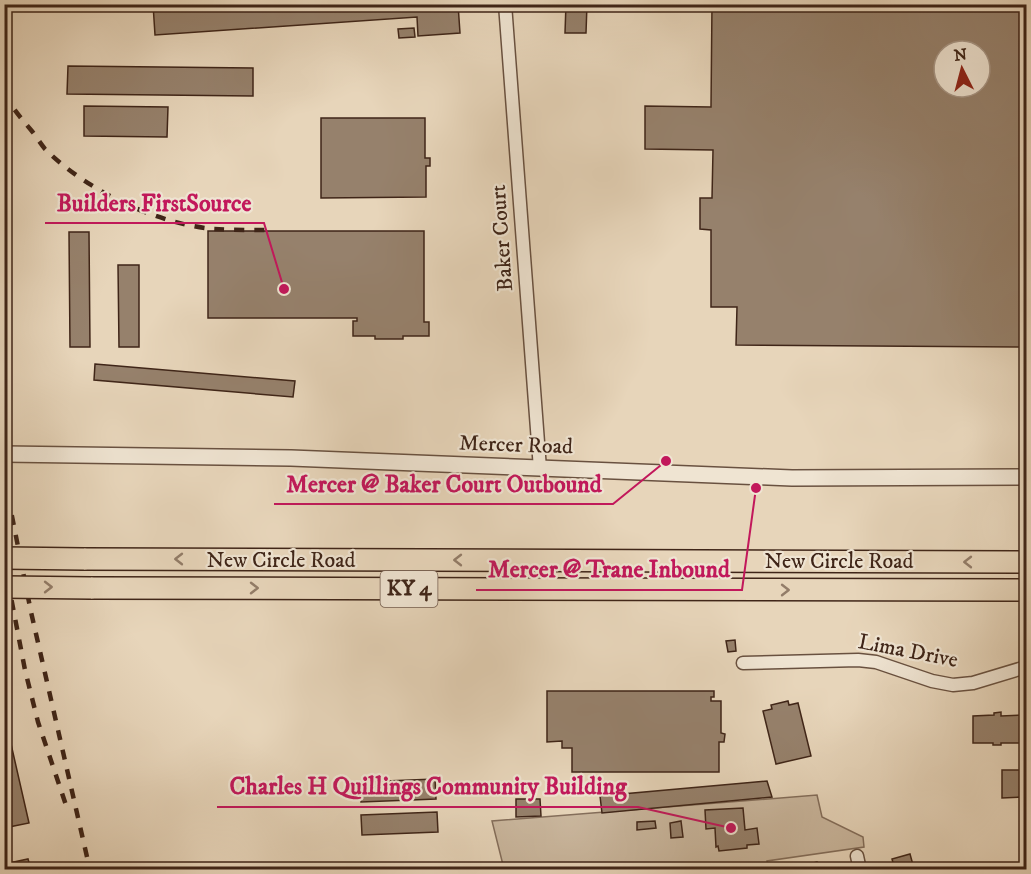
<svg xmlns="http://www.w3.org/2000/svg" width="1031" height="874" viewBox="0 0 1031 874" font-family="'IM FELL DW Pica',serif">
<rect width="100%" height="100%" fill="#e7d5ba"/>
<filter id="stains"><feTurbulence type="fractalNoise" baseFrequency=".00333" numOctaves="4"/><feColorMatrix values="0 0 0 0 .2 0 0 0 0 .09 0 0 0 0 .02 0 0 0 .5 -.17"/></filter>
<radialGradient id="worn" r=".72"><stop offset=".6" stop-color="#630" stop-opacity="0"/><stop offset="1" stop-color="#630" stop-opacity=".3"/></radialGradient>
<path fill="#cab79e" stroke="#846e5b" stroke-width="1.5" d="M817,795l5,22 41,20 1,10 -97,14 1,8h-264l-12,-48z"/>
<path fill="#96816c" stroke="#3f2518" stroke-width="1.5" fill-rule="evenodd" d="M153,4h305l2,29 -42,3 -1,-19 -262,18z
M566,4h21l-1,29h-21z
M712,4h314v343l-290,-2 1,-38h-26v-77l-11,-1v-31h12l1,-48 -68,-1v-43l66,1zM944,51h36v36h-36z
M414,28l1,9 -16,1 -1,-9z
M68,66l185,2v28l-186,-2z
M84,106l84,1 -1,30 -83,-1z
M321,118h104v40h5v8h-4v31l-105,1z
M208,231h216v91h5v14h-26v3h-28v-3h-22v-15h4v-3h-149z
M69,232h20l1,115h-20z
M118,265h21v82h-20z
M95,364l200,17 -2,16 -199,-17z
M735,640l1,11 -8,1 -2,-11z
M547,691h167v6h-3v4h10v32l4,1 -1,8h-5v30h-147v-24h-10v-7l-15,1z
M788,701l1,4 9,-2 13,53 -35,8 -13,-53 9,-2 -1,-4z
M1022,702h4v27h-2v14h-23v2h-8v-2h-20v-27l21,-1v-2l7,-1v4l22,-1z
M11,744l18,79 -25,5v-82z
M1023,768h3v34h-3v-5l-21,1v-28h21z
M435,779l1,20 -75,3 -1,-20z
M767,781l5,16 -170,16 -2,-17z
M516,799h24l1,17 -25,1z
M743,808l2,22 12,-2 2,16 -12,1v3l-28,3 -1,-5 -2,1 -1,-19 -9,1 -1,-19z
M437,812l1,20 -76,3 -1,-20z
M655,821l1,7 -19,2v-8z
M681,821l2,16 -12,1 -1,-15z
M910,854l3,11h3l1,5h-22l-3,-11z
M28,859l3,11h-27v-6z
M817,862l2,8h-20v-3z"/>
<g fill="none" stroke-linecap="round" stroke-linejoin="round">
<defs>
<path id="minor" d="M505,4l35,465
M743,663l115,-3 18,2 56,19 21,4 20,-2 53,-16
M857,856l3,14"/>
<path id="tertiary" d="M4,454l287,4 501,20 234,-1"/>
<path id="motorway" d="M84,559l942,3
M91,588l935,2"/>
</defs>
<use href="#minor" stroke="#695140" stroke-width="15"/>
<use href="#tertiary" stroke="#695140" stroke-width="18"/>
<use href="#motorway" stroke="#3f2518" stroke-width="24"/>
<use href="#minor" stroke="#efe4d2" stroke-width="12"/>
<use href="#tertiary" stroke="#efe4d2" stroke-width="15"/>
<use href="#motorway" stroke="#e7d5ba" stroke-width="21"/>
<path stroke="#3f2518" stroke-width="4.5" stroke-dasharray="10 10" stroke-linecap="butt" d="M4,93c8,15 17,25 27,37 5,6 9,13 14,19 41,41 111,75 169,80 19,1 40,1 60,1
M4,476l27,136 59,258
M4,561l21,109 13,52 29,86"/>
<defs>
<path id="motorway-bridge" d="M4,558l80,1
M4,587l87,1"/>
</defs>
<use href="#motorway-bridge" stroke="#3f2518" stroke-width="24" stroke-linecap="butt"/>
<use href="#motorway-bridge" stroke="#e7d5ba" stroke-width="21"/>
</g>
<defs><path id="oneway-chevron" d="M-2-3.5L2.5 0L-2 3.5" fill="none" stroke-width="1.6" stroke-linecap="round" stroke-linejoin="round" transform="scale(1.5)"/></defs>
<g stroke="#937d69">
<use href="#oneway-chevron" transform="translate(179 559) rotate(-180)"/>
<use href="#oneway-chevron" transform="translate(458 560) rotate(-180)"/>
<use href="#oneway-chevron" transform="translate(968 562) rotate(-180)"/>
<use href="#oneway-chevron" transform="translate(48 587)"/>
<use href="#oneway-chevron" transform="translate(254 588)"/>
<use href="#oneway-chevron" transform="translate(785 590)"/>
</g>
<g text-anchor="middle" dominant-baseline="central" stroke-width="4.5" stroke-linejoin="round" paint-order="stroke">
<rect fill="#efe4d2" stroke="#745e50" stroke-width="1.5" x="380.5" y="571" width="57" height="36" rx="4.5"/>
<g font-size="21" font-weight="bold" fill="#3f2518">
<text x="409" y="589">KY 4</text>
</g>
<g font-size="22" fill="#3f2518" stroke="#efe4d2">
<text transform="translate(502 238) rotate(-94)">Baker Court</text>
<text transform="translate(516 445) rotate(2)">Mercer Road</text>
<text x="281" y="560">New Circle Road</text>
<text x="839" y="561">New Circle Road</text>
<text transform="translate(908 651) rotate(11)">Lima Drive</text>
</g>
</g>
<path fill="none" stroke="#c2185b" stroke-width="2" d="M284 289L264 223H45M666 461L613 504H274M756 488L742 590H476M731 828L638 807H217"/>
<g fill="#c2185b" stroke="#efe4d2" stroke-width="2">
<circle cx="284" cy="289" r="6"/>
<circle cx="666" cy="461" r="6"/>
<circle cx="756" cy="488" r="6"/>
<circle cx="731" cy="828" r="6"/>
</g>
<g font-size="24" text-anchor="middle" font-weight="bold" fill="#c2185b" stroke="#efe4d2" stroke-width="4.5" stroke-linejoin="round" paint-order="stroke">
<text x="154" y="211">Builders FirstSource</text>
<text x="444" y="492">Mercer @ Baker Court Outbound</text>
<text x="609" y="577">Mercer @ Trane Inbound</text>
<text x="428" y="794">Charles H Quillings Community Building</text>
</g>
<rect width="1031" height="874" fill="none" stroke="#e7d5ba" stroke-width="24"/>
<rect x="6" y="6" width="1019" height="862" fill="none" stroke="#3f2518" stroke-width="3"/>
<rect x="12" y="12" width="1007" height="850" fill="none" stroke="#3f2518" stroke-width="1.5"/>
<g transform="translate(962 69) rotate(354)"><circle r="28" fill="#efe4d2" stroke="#a99888" stroke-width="1.5"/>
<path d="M0-4.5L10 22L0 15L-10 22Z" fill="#8f2418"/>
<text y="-9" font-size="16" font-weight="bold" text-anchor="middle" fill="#3f2518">N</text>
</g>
<rect width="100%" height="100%" filter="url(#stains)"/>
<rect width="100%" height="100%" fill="url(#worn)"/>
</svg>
